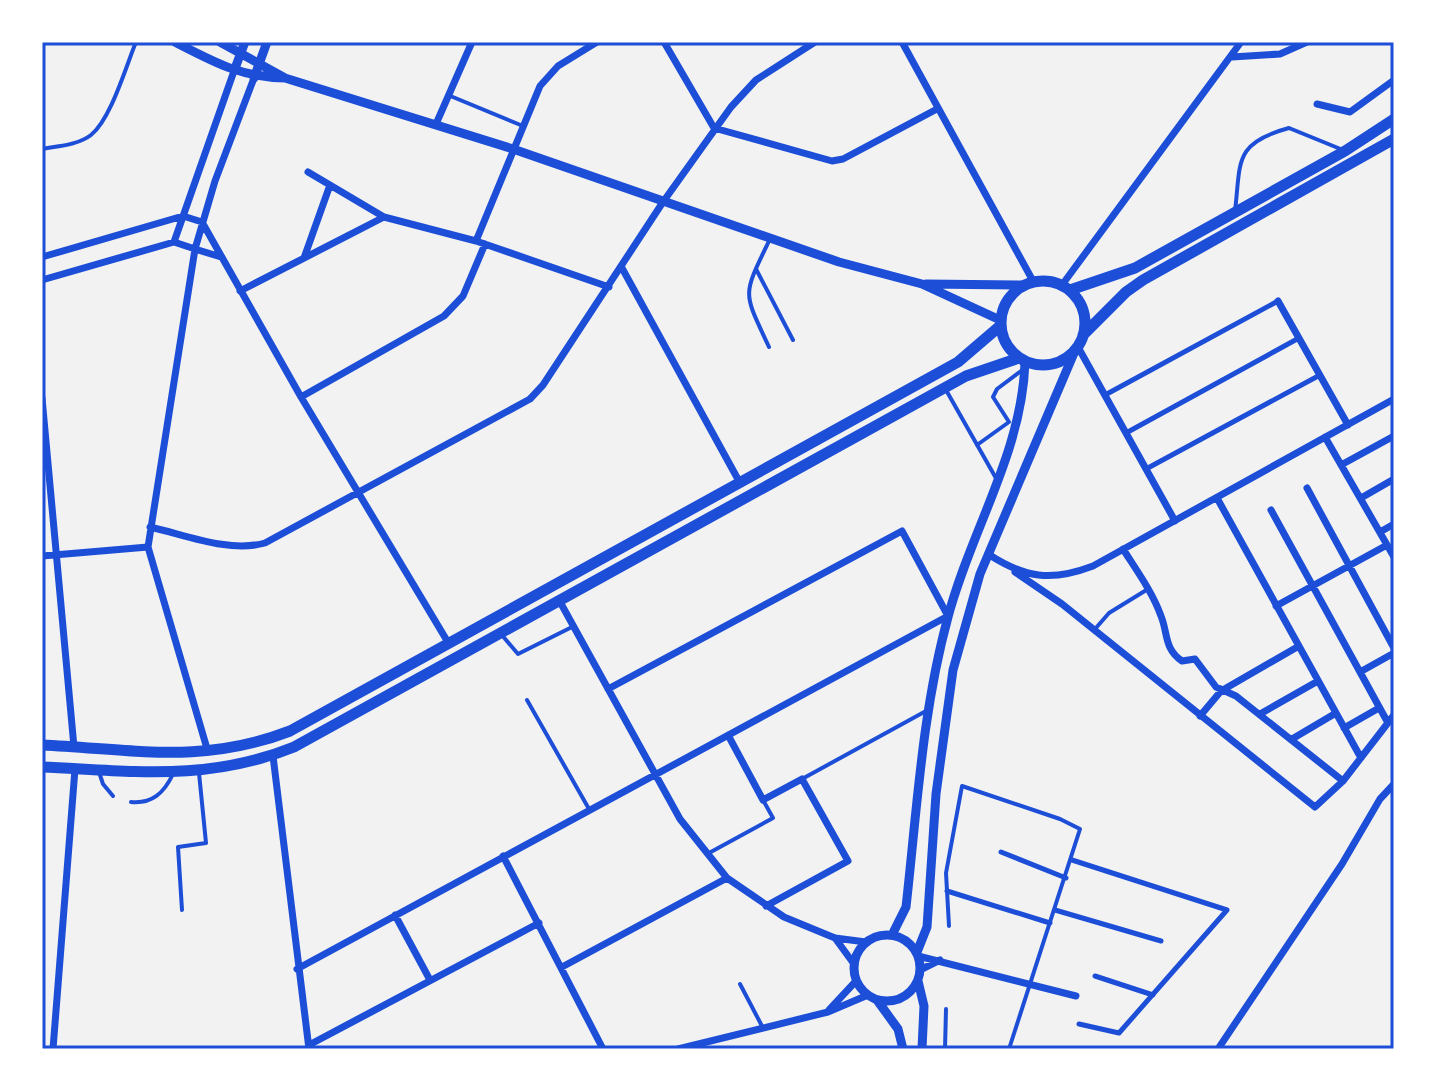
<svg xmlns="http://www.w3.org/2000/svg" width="1436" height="1091" viewBox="0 0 1436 1091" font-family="'Public Sans',sans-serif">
<rect width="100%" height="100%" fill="#f2f2f2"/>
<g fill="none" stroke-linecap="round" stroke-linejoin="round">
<path stroke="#1d4ed8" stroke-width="4" d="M448,95l75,31
M42,149c16,-3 36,-4 49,-14 20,-16 35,-69 45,-93
M1235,211c6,-49 -2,-68 54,-83l54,22
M756,269l37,71
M769,347c-26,-56 -27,-50 0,-106
M946,390l51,90
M977,445l32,-23 -16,-25 4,-8 24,-18
M1095,629l14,-16 39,-24
M501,634l17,20 56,-28
M527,700l62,109
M99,772l4,12 10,12
M802,779l124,-68
M131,802c21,2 33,-9 42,-28
M709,853l64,-35 -10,-18
M182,910l-4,-63 28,-4 -7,-70
M949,926l-3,-53 16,-87 98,33 20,10 -71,220
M740,984l23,44
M945,1049l1,-40"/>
<path stroke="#1d4ed8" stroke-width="5" d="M1105,395l173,-94
M1126,433l173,-95
M1146,469l174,-94
M1001,852l65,26
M1072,860l155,50 -108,123 -40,-9
M947,891l103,32
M1055,910l106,31
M1095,976l58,19"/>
<path stroke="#1d4ed8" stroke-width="7" d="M664,42l50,86 118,33 11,-2 94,-50
M902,42l131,239
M1232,57l48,-3 27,-12
M1317,104l33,8 44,-32
M436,124l36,-82
M308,172l76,45
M476,241l64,-155 18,-20 39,-24
M174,242l60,-171
M42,257l141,-41 19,6 99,175 148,247
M304,258l26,-73
M622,268l118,215
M42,280l132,-38 21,7 20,-68 39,-103
M1062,285l179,-243
M240,291l144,-74 92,24 133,46
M1278,301l70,124
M1078,347l97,174
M301,397l143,-81 19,-20 22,-52
M42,398l32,349
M1325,437l69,120
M1341,465l53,-29
M1307,488l87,160
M1217,498l144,260
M1361,498l33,-19
M1271,510l117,213
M150,527c36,8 79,26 115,16l265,-144 13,-14 120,-183 68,-95 25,-27 59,-38
M1380,532l14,-8
M1123,549c14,22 30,44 38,67 7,17 3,33 21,45l13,-2 21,28 20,9 107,85
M988,554c37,24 63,28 105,12l301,-167
M42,556l106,-9
M1015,572l47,32 253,203 28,-26 51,-66
M559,600l121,219 47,59 57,39 51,21 31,4
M1276,606l111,-61
M1360,672l34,-19
M1260,714l58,-33
M1200,716l21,-25 78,-45
M1344,728l35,-20
M728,735l35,65 39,-21 46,82 -82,45
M1292,739l44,-26
M208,752l-60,-205 47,-298 26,8
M273,756l36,293
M503,856l100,193
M395,915l35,65
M835,938l19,26
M918,956l158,40
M562,967l165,-89
M297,969l651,-353 -46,-85 -294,158
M920,970l20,-10
M829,1010l27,-29
M309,1045l230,-122
M53,1049l22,-280
M678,1049l150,-37 40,-17
M1218,1049l124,-185 38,-65 14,-15"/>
<path stroke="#1d4ed8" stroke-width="9" d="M175,42c39,20 65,35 110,36l228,71 326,113 83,22 78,36
M220,42l65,36
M234,71l11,-29
M254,78l13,-36
M926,284l96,1
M854 968a33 33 0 1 1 66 0a33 33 0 1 1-66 0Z
M892,935l14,-28c11,-97 16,-195 42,-290 23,-87 74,-164 77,-255
M917,952l10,-25 9,-133 17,-124 27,-96 94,-221
M918,981l6,25 -2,43
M877,1000l21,29 5,20"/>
<path stroke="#1d4ed8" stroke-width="11" d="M1001 323a42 42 0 1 1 84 0a42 42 0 1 1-84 0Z
M1070,290l65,-22 210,-117 49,-32
M1083,335l43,-43 17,-12 251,-141
M42,745c91,4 160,20 248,-14l668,-369 42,-36
M42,767c91,4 165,15 252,-20l672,-371 53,-18"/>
</g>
<rect width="1436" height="1091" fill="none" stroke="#ffffff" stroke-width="88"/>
<rect x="44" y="44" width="1348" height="1003" fill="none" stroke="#1d4ed8" stroke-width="3"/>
</svg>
